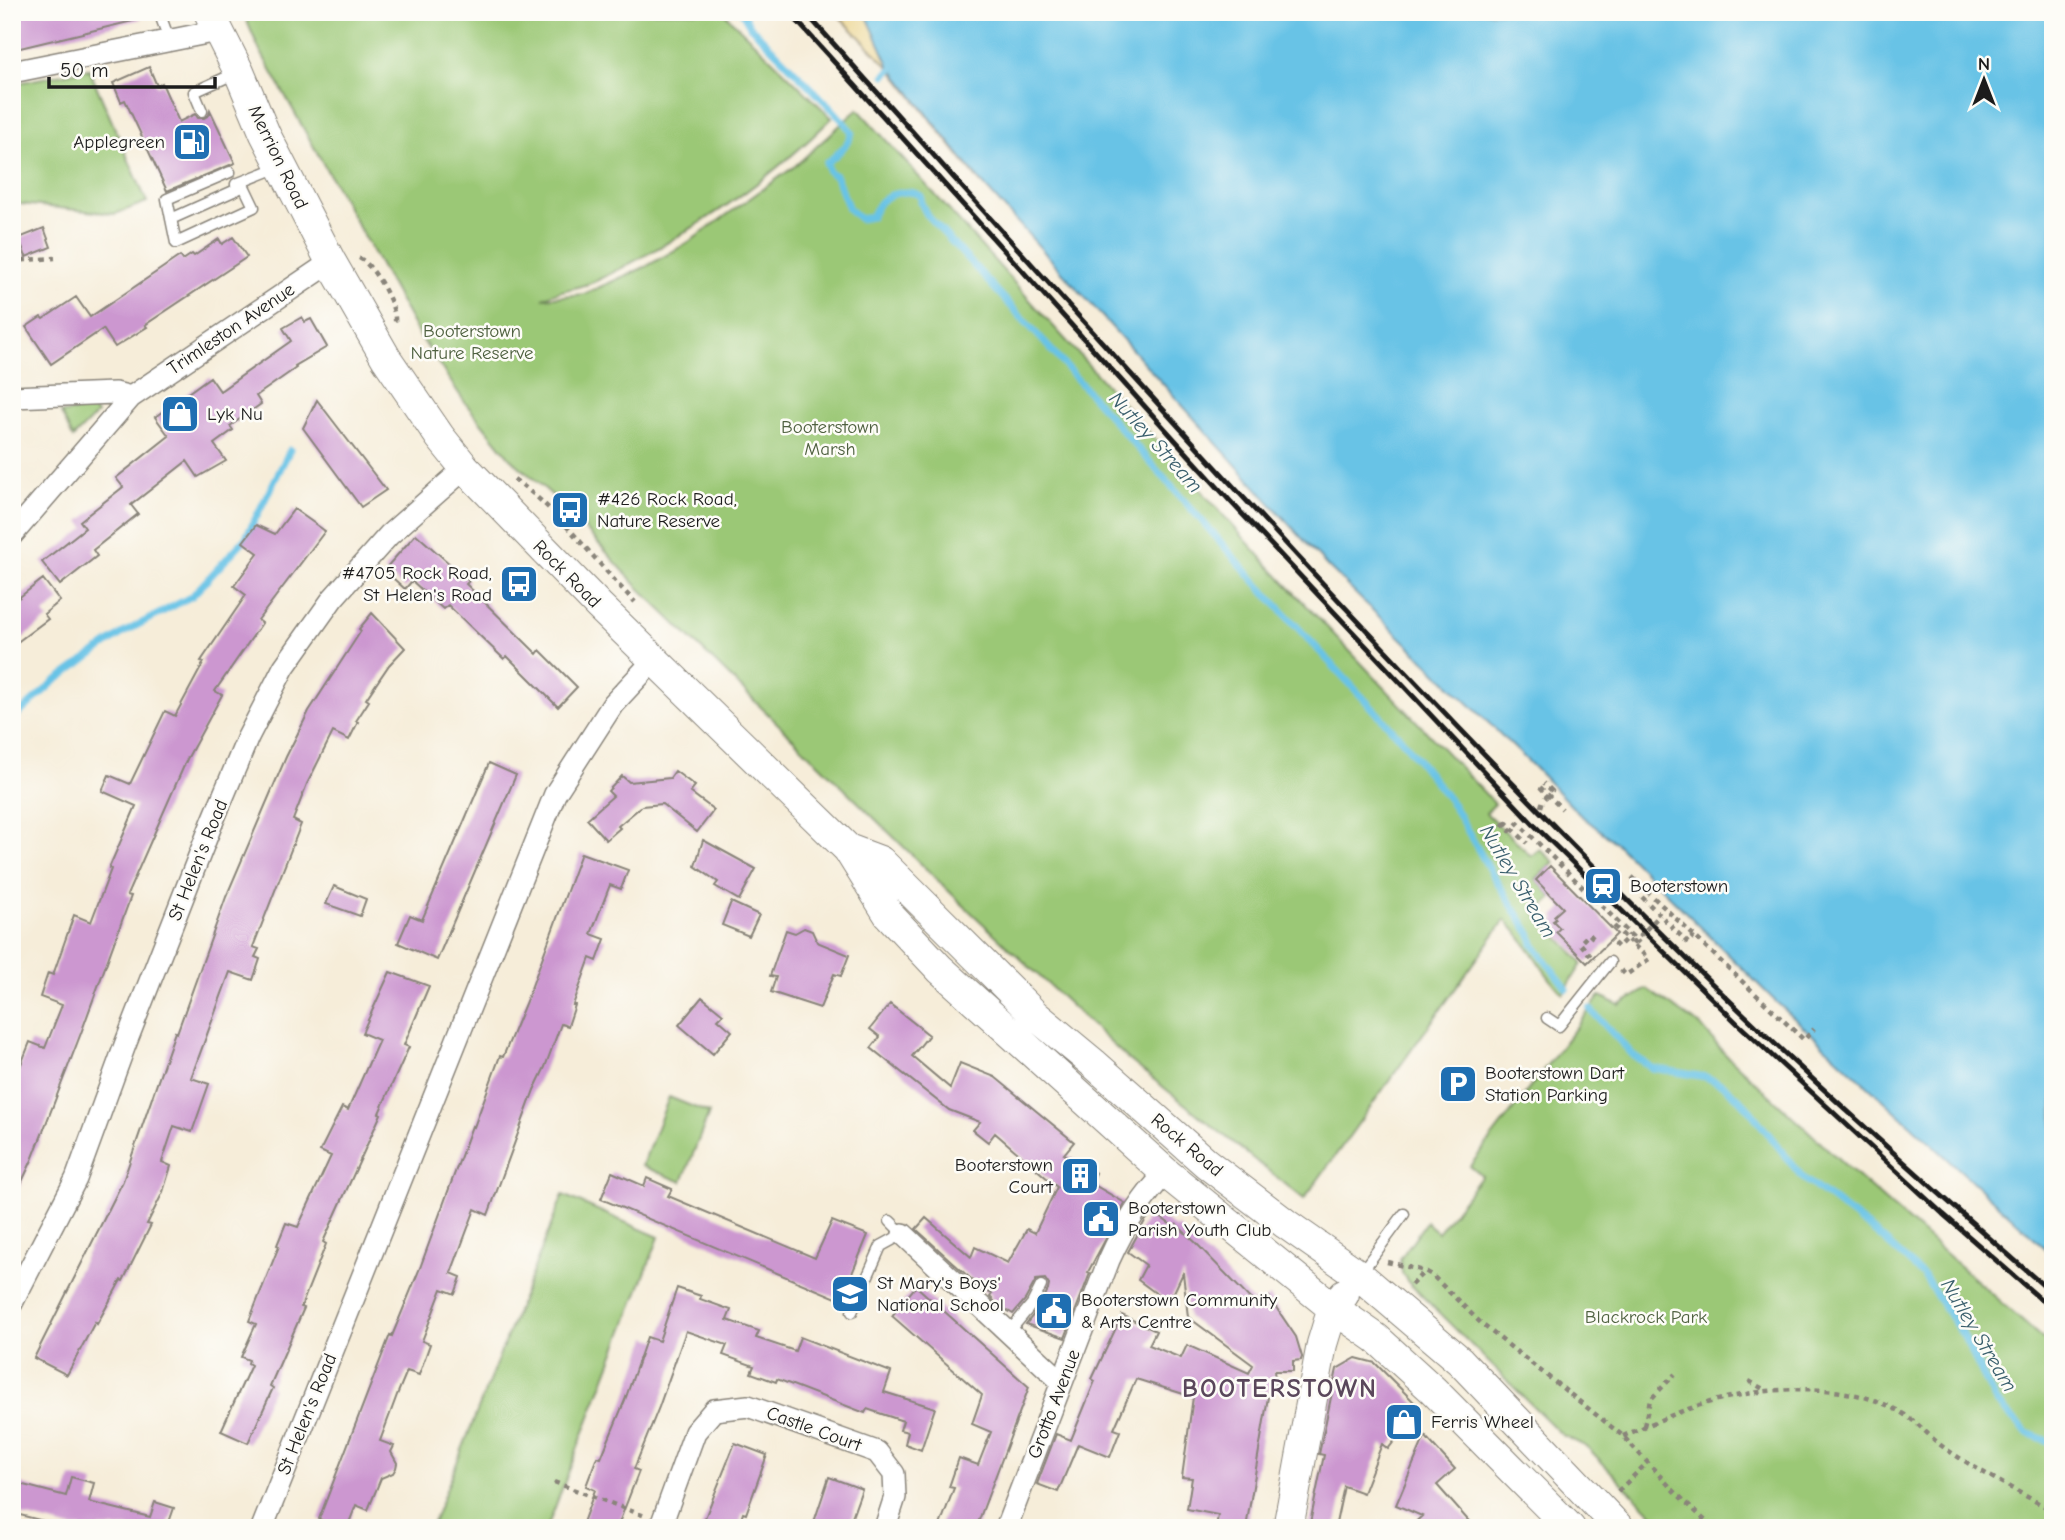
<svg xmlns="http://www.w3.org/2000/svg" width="2065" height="1540" viewBox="0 0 2065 1540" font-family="'Comic Neue',sans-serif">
<rect width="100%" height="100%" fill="#fdfcf7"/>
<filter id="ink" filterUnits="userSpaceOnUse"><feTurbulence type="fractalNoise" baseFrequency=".0143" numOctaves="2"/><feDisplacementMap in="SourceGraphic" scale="14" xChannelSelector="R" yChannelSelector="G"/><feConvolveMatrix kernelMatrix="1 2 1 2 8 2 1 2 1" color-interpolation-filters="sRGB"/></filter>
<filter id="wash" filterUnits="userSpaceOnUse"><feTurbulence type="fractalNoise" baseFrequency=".00686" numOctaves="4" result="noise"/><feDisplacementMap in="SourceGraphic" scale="28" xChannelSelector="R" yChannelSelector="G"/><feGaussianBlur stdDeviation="1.57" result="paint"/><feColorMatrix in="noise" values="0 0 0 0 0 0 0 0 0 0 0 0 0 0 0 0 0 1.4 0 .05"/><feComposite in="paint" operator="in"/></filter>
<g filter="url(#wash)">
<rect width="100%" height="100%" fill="#f6edd9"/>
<path fill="#9bc876" stroke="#5c7249" stroke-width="2" d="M243,12h480l109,106c-67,68 -149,120 -234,162 -17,9 -40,9 -55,18l41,-4 61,-27 44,-25 106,-76 63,-57 411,457 226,238 -9,9 45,43 9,-7 14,13 -18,17 17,18 -17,16 44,47 2,4 -19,30c-23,-23 -34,-52 -58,-74l-201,279 -176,-140 -167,-156 -323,-316 -60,-66 2,-5 -15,-15 -4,2 -51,-45 -44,-54 -47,-69 -161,-288z
M89,69l58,133 -32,12 -103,-11v-119z
M93,409l4,5 -24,24 -12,-25z
M1647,989l54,37 23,27 134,124 195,171v180h-387l-79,-81 -25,-12 -154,-153 -6,-9 -2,-14 26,-37 12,10 44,-56 -12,-10 130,-170 20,9z
M669,1097l40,16 -27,69 -40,-16z
M563,1195l96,42 -112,291h-116z"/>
<path fill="#eeda9e" stroke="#857b5d" stroke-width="2" d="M835,12h77l44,96 25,76 -92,-117z"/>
<path fill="#68c3e6" stroke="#427081" stroke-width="2" d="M865,12h1188v1243l-280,-256 -157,-156 -37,-29 -46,-48 -206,-200 -346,-384 -92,-117z"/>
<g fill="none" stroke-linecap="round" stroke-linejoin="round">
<path stroke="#68c3e6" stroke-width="7" d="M742,12l8,14 86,87 16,19c-3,12 -16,24 -26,31l3,9 7,4 13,33 11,10 11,-2c3,-5 6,-12 10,-16 11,-9 28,-12 40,-5v7l6,12 119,129 215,244 143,154 49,63 39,69 39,61 2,9 34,45
M885,75l12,-11
M12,720l42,-38 69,-49 69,-37 53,-57 45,-89
M1590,1009l43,46 19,13 54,9 17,8 21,18 59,75 73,55 47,42 41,62 32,65 31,31 26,10"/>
</g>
<g id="blocks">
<path fill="#cc97d0" d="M12,12h128l1,7 -129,31z
M149,67l8,19 5,-3 17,39 16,-8 3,4h6l5,-3 1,-5 25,53 -68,28 -42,-91 -4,2 -8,-19z
M44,228l7,19 -25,10 -7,-19z
M233,237l14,20 -102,68 2,2 -32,20 -12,-18 -52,35 -25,-37 15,-10 2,2 33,-22 14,20 90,-61 3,4 9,-6 2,2 25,-17 3,5z
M302,317l3,5 6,-3 16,28 -32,19 1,2 -40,28 5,8 -31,22 3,4 -19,14 12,17 -28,16 -11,-16 -56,44 7,9 -45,36 4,6 -37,29 -18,-23 43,-34 -5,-7 43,-34 -7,-9 53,-42 -14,-19 55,-40 10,14 71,-50 -8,-13z
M317,400l69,90 -25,17 -58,-79z
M294,509l31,22 -67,89 4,3 -47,68 7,4 -35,64 -60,136 4,1 -50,137 -49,127 -20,43v-71l7,-16 -7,-3v-26l18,-45 15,6 17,-43 -22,-8 8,-24 5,2 21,-60 17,7 20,-53 -2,-1 27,-62 -34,-15 7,-16 21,9 35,-73 10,5 29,-54 -3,-1 45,-66 -12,-9 24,-33 -15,-11 13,-17 19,9z
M416,534l53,47 -3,3 71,70 3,-4 37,37 -19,20 -51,-51 -3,3 -56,-54 -5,4 -31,-28 -7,8 -21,-19z
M43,579l17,22 -16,13 4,5 -36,27v-43z
M372,613l33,35 -16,17 -23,34 3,2 -13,20 2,1 -9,18 -16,-8 -26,52 -14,36 8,4 -48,123 6,2 -4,8 5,2 -7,21 -23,-8 -39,106 18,6 -17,48 -18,-6 -12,36 9,4 -8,26 -16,32 4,1 -28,56 -2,-1 -24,44 -2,-2 -28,53 -33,-17 89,-177 52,-149 2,1 49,-136 60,-140 23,-46 52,-80 -2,-2z
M489,763l27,12 -79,185 -39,-17 12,-28 12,5z
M675,771l20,15 -5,6 24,18 -17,22 -35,-28 -20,2 -24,20 2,2 -14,12 -19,-21 26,-23 -5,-5 14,-15 7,6 21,-2 20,-2z
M703,840l53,29 -17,31 -24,-14 3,-4 -23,-16z
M581,853l47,17 -7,19 -11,-4 -19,49 14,5 -8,22 -7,-3 -17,47h2l-7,21 -7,-2 -16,43 -11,23 -46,125 -13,-6 -24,64 10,4 -6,17 -13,-5 -20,52 8,3 -11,31 -12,-4 -10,24 -17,46 14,5 -3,6 6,11 -1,5 -3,5 -12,5 -13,32 -12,-5 -9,23h-5l-23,-9 71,-184 2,1 28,-68 52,-142 2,1 26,-71 3,1 26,-63z
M1550,866l67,68 -30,29 -31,-31 4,-4 -7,-7 3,-2 -2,-3 9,-8 -27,-28z
M334,886l32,13 -6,17 -34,-12z
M731,902l28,13 -10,21 -27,-11z
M804,928l8,3 5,11 32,13 -8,21 -7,-2 -14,34 -49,-16 5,-15 -6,-1 16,-46 9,3z
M390,972l39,14 -25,59 5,2 -30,66 2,1 -58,128 3,2 -25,63 3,1 -34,78 3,2 -25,55 -27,-12 30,-66 -3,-2 1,-3 -8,-3 15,-33 -7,-3 30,-75 -2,-1 9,-22 12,4 33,-71 -11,-5 22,-44 6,3 31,-70 -17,-7z
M702,997l21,17 -5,5 14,12 -19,23 -34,-29z
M890,1004l39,31 -17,21 38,32 10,-25 35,14 79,65 -10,12 18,8 -1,2 7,4 -1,1 9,4 -5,10 34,20 -37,69 2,1 -25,65 -39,-14 13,-16 9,-18 1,-5 -4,-6 -9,1 -11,20 -12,14 -16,-10 -7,-7 2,-3 -10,-5 -66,-60 10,-11 45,39 4,-10 33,16 19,-34 8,4 22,-46 -62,-54 -7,9 -15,-12 7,-8 -31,-12 -78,-62 9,-11 -10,-8z
M612,1172l32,14 3,-8 25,11 -4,7 147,62 17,-37 36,14 -27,65 -240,-101z
M1153,1212l24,17v-4l19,18 61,63 12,-9 27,40 6,20 -1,3 -8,1v10h-19l2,15 -6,-1 -24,143h-30l2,-13 -31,-6 5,-31 -10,-1 11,-80 -57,-18 -22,50 6,2 -10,26 -32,-13 -20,48 -21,-8 19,-50 15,6 24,-59 -3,-2 30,-64 34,16 -7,14 32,13 6,-13 62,28 4,-8 -65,-48 -5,-44 -14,30 -31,-23 8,-15 -18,-13 17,-31z
M916,1286l113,101 -53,141h-37l15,-40 -5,-1 10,-29 19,7 13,-33 -19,-8 10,-29 -90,-79z
M677,1288l24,8 -1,3 31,11 -4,10 32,11 -3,7 39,13 5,-14 91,35 -7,20 51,16 -14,42 -16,-6 3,-12 -8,-2 3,-9 -36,-12 -2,4 -88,-34 -1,3 -25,-9 3,-7 -31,-11 4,-10 -41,-14 -27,76 -25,62 5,2 -22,57h-36l14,-38 -9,-4 11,-29 4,1 24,-58 22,-63 12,4z
M1356,1358l19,5 45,45 -32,41 -6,-5 -19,49 -19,-7 -9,42h-26l15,-73 -5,-1 18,-85z
M1425,1436l30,33 -18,16 38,43h-66l13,-12 -26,-11z
M735,1443l32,12 -21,59 -3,-1 -5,15h-37z
M71,1477l23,6 -5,19 61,15 5,-15 19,6 -7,20h-96l-59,-15v-31l54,14z
M829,1477l33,12 -14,39h-36z"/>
</g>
</g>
<g filter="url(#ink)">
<use href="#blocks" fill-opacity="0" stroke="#89847a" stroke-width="2"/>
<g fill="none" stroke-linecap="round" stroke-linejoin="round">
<defs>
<path id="lane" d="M159,12l11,30
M202,111l-8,-19 42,-19
M230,172l-63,27 9,44 78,-36 -12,-25
M236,184l43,-17
M171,219l67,-30 -2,-4
M1547,1018l12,8 51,-64
M1360,1274l44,-60
M852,1312l29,-66 22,-12 -13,-13
M1008,1333l24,-29 9,-18"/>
<path id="street" d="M12,72l205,-41
M12,397l103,-4 16,4
M12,535l119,-138 200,-135
M903,1234l159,148
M12,1303l64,-124 49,-134 87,-222 36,-86 36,-70 49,-69 56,-63 76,-67
M262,1528l293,-734 58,-90 42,-45
M660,1528l35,-96 19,-22 34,-4 129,46 17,22 1,23 -10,31
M1006,1528l103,-268c14,-31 33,-63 57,-87"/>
<path id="secondary" d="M209,12l30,60 26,62 66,128 55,96 54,79 25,31 134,138 249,243 41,66 51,54 226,204 167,135 43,30 57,52 137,138
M848,849l32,12 155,154 58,48 113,100 80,61 73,51 101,86 159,167
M1288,1528l34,-184 11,-36 11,-14"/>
</defs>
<use href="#lane" stroke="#89847a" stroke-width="13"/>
<use href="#street" stroke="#89847a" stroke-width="24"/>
<use href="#secondary" stroke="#89847a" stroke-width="32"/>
<path stroke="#89847a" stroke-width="4.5" stroke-dasharray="5 5" stroke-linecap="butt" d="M359,258c14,6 38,48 36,64
M12,261l43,-3
M514,479c48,34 80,82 121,123
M1541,807l2,-7 9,-9 -8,-8
M1502,823l8,8 8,-8 121,120
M1632,877l172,163 10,-11
M1642,897l46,46 6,-7
M1593,938l-4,-4 -9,9 14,17
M1614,943l4,4 12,-12
M1621,970l5,5 23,-16 -21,-19
M1387,1262l38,9 7,4 51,50 140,111 51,55 39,37
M1411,1285l13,-13
M1749,1381l18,10
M1644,1426l6,-26 25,-26
M1623,1436c24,-10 49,-22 74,-30 62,-20 151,-28 208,9 15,9 26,24 41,34 34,23 71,42 107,62
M554,1482l91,34
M1618,1491l29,-28"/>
<use href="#lane" stroke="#fff" stroke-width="10"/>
<use href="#street" stroke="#fff" stroke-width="21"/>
<use href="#secondary" stroke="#fff" stroke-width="30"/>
<path stroke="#1c1c1c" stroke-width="5" d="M789,12l442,490 303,323 204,199 205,190 110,96
M805,12c289,321 575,646 883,948 117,116 241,225 365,334"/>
<path stroke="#89847a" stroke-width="4.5" stroke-dasharray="5 5" stroke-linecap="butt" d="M1540,787l22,22
M1505,821l22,22
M1614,926l14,14
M1632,944l28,-29"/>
</g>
</g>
<defs>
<symbol id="fuel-square" viewBox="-11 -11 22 22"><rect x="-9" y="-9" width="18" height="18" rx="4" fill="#1f6fb2" stroke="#fdfcf7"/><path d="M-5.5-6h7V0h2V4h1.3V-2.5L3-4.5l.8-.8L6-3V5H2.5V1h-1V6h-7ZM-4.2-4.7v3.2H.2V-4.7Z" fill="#fff"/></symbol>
<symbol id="shop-square" viewBox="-11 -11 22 22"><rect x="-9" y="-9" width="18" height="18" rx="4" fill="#1f6fb2" stroke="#fdfcf7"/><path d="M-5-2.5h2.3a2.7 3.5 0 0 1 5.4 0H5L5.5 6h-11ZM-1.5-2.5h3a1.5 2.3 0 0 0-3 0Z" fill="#fff"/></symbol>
<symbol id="bus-square" viewBox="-11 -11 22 22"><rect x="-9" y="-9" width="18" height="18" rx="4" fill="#1f6fb2" stroke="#fdfcf7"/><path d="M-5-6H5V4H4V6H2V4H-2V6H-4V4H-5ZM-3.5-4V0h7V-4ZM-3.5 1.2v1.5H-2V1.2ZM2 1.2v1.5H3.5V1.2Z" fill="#fff"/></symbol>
<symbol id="station-square" viewBox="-11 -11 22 22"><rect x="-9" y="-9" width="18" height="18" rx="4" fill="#1f6fb2" stroke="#fdfcf7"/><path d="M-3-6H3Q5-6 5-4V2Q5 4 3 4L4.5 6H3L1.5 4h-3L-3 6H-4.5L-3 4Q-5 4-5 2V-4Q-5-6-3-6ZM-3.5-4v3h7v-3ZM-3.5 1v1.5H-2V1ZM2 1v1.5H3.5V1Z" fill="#fff"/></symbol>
<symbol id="parking-square" viewBox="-11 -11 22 22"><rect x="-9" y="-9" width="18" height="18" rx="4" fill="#1f6fb2" stroke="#fdfcf7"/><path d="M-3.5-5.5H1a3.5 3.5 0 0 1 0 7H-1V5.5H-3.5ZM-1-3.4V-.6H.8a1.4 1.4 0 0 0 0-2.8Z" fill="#fff"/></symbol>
<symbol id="building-square" viewBox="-11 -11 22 22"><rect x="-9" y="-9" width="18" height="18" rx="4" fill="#1f6fb2" stroke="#fdfcf7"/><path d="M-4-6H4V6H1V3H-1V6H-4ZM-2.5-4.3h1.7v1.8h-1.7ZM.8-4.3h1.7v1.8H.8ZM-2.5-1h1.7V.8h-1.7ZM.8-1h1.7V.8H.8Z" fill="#fff"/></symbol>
<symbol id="civic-square" viewBox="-11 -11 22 22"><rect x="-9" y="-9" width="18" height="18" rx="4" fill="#1f6fb2" stroke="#fdfcf7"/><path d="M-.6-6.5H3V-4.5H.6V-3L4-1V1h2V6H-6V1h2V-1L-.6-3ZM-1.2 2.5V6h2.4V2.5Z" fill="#fff"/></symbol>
<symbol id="school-square" viewBox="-11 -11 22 22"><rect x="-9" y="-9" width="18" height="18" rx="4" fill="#1f6fb2" stroke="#fdfcf7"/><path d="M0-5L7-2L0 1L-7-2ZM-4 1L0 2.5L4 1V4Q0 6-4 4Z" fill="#fff"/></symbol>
</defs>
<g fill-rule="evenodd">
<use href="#fuel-square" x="170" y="120" width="44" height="44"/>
<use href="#shop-square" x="158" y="392" width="44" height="44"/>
<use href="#bus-square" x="548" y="488" width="44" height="44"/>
<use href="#bus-square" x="497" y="562" width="44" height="44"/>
<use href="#station-square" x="1581" y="864" width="44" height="44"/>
<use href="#parking-square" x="1436" y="1062" width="44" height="44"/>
<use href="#building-square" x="1058" y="1154" width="44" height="44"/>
<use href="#civic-square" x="1079" y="1197" width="44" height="44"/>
<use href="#school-square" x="828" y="1272" width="44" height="44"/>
<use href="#civic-square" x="1032" y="1289" width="44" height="44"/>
<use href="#shop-square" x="1382" y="1400" width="44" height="44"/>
</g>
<g text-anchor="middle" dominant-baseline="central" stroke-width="5" stroke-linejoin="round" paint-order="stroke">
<g font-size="19" fill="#1c1c1c" stroke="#fdfcf7" text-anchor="start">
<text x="165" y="142" text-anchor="end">Applegreen</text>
<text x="207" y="414">Lyk Nu</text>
<text x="597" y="499">#426 Rock Road,<tspan x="597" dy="22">Nature Reserve</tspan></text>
<text x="492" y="573" text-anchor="end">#4705 Rock Road,<tspan x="492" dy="22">St Helen's Road</tspan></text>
<text x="1630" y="886">Booterstown</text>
<text x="1485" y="1073">Booterstown Dart<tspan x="1485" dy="22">Station Parking</tspan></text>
<text x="1053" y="1165" text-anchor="end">Booterstown<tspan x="1053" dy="22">Court</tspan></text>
<text x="1128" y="1208">Booterstown<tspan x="1128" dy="22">Parish Youth Club</tspan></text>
<text x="877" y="1283">St Mary's Boys'<tspan x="877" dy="22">National School</tspan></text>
<text x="1081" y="1300">Booterstown Community<tspan x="1081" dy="22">&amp; Arts Centre</tspan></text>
<text x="1431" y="1422">Ferris Wheel</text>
</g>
<g font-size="19" fill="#1c1c1c" stroke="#fdfcf7">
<text transform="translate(278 157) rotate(64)">Merrion Road</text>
<text transform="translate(231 329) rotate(-34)">Trimleston Avenue</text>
<text transform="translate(567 574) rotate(45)">Rock Road</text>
<text transform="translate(198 860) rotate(-68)">St Helen's Road</text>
<text transform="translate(1187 1145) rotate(40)">Rock Road</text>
<text transform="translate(1054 1404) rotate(-69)">Grotto Avenue</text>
<text transform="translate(307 1414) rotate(-68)">St Helen's Road</text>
<text transform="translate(814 1429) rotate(20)">Castle Court</text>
</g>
<g font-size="19" fill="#4f6140" stroke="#fdfcf7">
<text x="472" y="331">Booterstown<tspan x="472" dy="22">Nature Reserve</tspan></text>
<text x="830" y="427">Booterstown<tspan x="830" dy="22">Marsh</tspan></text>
<text x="1646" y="1317">Blackrock Park</text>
</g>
<g font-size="21" font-style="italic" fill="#3a5f6d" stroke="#fdfcf7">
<text transform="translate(1156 442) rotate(48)">Nutley Stream</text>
<text transform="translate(1518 881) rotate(59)">Nutley Stream</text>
<text transform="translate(1979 1335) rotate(59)">Nutley Stream</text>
</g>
<g font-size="26" font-weight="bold" letter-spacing="2" fill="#5a475b" stroke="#fdfcf7">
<text x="1280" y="1389">BOOTERSTOWN</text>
</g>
</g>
<rect width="2065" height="1540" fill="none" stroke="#fdfcf7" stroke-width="42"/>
<g transform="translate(1984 80)" stroke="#fdfcf7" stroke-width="5" paint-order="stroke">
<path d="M0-5L12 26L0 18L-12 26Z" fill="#1c1c1c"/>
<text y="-10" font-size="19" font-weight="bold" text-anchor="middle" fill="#1c1c1c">N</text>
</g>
<path d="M49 77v10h166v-10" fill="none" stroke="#1c1c1c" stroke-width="3.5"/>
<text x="60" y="77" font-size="21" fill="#1c1c1c" stroke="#fdfcf7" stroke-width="5" paint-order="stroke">50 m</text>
</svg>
